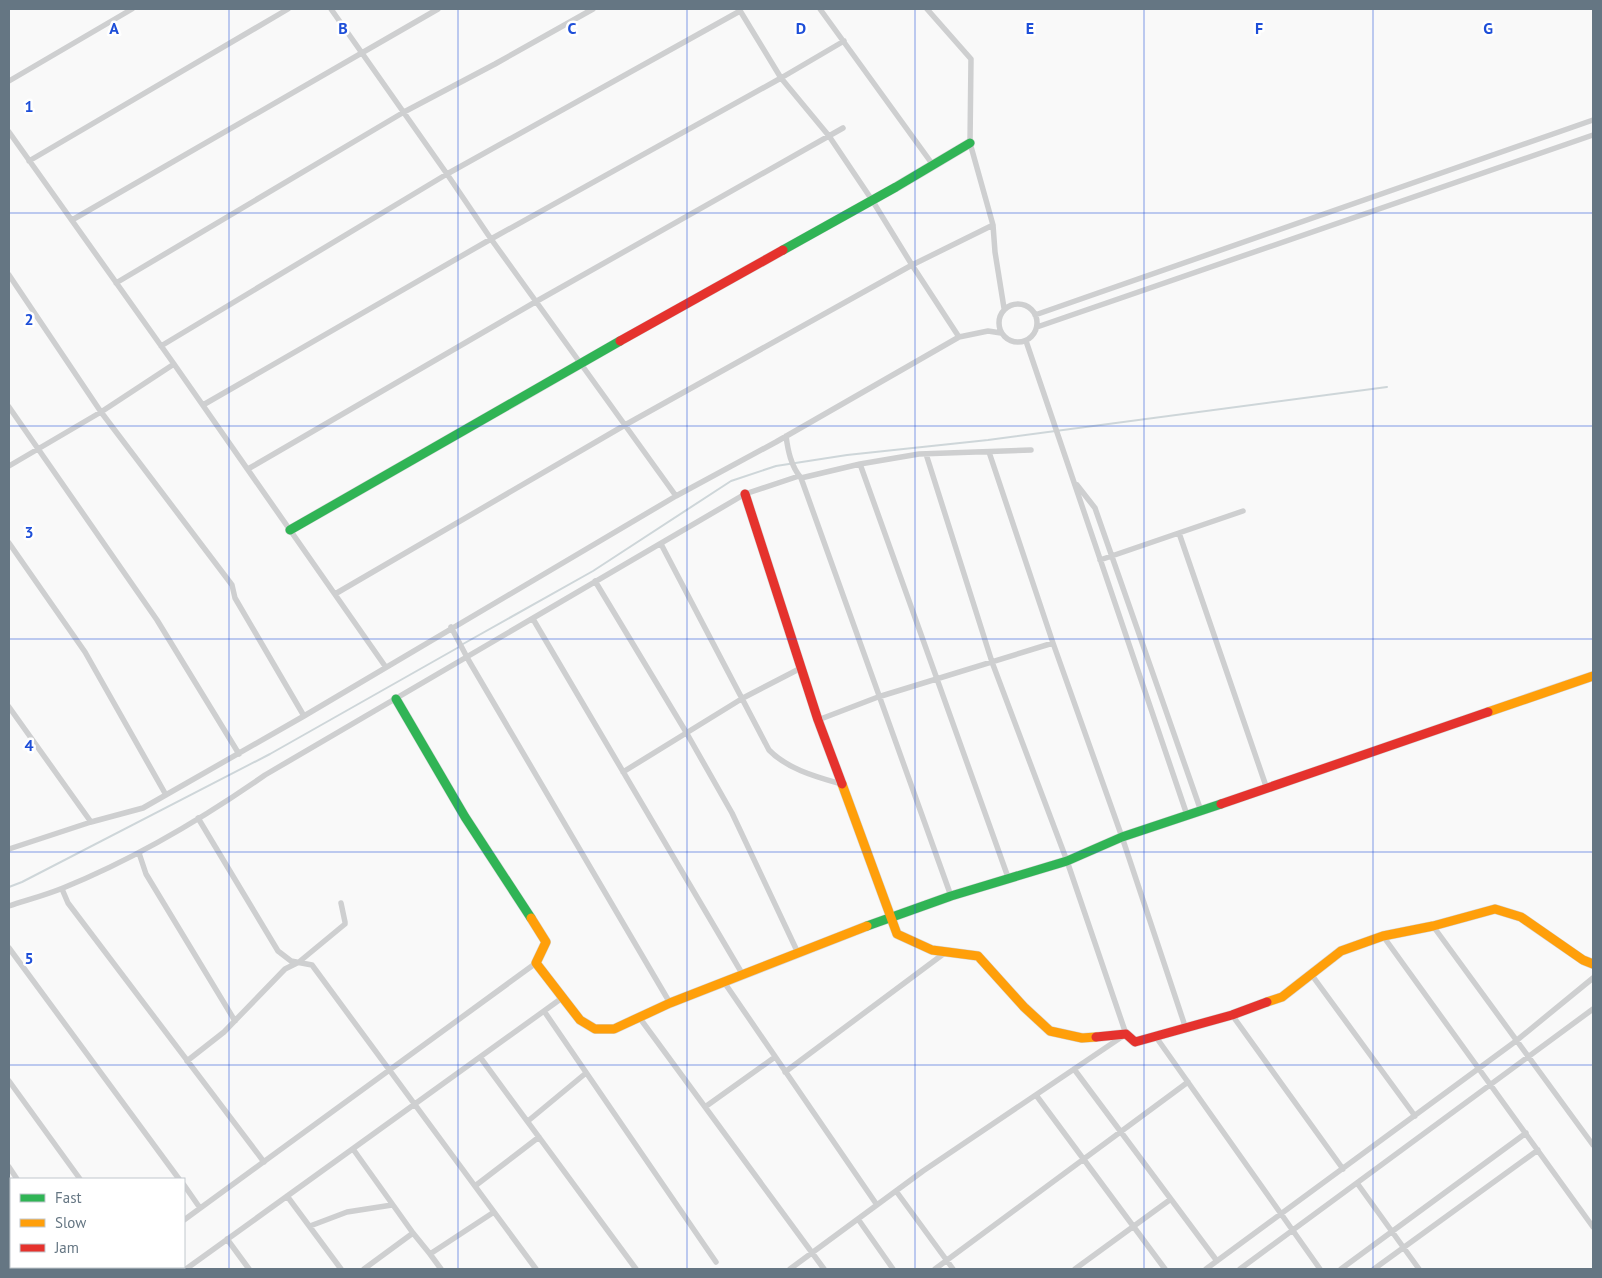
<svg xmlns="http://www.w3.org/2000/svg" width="1602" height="1278" viewBox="0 0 1602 1278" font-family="'PT Sans',sans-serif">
<rect width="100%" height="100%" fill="#f9f9f9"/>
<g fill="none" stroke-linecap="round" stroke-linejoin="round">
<path stroke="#ced6d9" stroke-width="2" d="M463,644l130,-73 138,-90 45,-15 71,-11 141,-15 399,-53
M9,887l13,-5 248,-128 189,-107"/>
<defs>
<path id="fast" d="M783,250l113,-63 74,-44
M290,530l330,-189
M396,699l69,118 66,101
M867,926l84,-30 116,-35 55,-24 99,-33"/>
<path id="slow" d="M1488,712l105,-36
M842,784l55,150 35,16 46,6 46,51 26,24 32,7 14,-1
M531,918l15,24 -10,21 44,57 15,9h19l56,-26 197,-77
M1267,1002l15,-5 59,-46 42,-15 50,-10 62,-17 26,8 62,43 10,4"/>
<path id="jam" d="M620,341l163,-91
M745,494l73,226 24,64
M1221,804l267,-92
M1096,1037l30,-3 9,8 97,-27 35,-13"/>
</defs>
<use href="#fast" stroke="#d5d6d7" stroke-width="10"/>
<use href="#slow" stroke="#d5d6d7" stroke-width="10"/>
<use href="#jam" stroke="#d5d6d7" stroke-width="10"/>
<path stroke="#cecfd0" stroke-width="5.5" d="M331,9l116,165 44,65 185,257
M739,9l42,69 48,58 43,64 40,65 47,72
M820,9l113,156
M927,9l44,50 -1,84 23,82 2,27 9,56
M9,81l123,-72
M9,132l165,232 211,302
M29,161l259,-152
M72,220l366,-211
M9,275l92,137 131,173 3,13 69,118
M116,283l288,-171 91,-48 98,-55
M999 323a19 19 0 1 1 38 0a19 19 0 1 1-38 0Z
M1035,315l558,-195
M1037,327l556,-192
M1026,341l161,474
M161,346l286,-172 293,-163
M203,405l288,-166 290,-161 63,-37
M9,407l148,213 82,134
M786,436c2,15 5,30 15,42l150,418
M989,452l64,191 69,194 64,192
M860,464l149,416
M9,466l92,-54 73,-48
M248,469l289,-168 306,-173
M801,478l59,-14 59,-10 112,-4
M1077,485l18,23 106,303
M1179,533l88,256
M9,543l76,109 81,143
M661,544l108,206c18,19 48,27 72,34
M1100,560l143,-49
M595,581l91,151 46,81 66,140
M335,594l290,-169 287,-160 81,-40
M533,619l210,356
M451,627l18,34 201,342
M9,707l82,115
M818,720l60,-23 175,-54
M623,772l120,-74 58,-30
M198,818l80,133 13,10 21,4 224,304
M9,849l82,-27 52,-14 161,-92 372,-220 100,-54 183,-105 29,-6 13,2
M139,853l7,21 89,147
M62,889l6,14 196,259
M9,906c18,-6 37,-11 54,-18 71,-29 139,-69 202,-113l480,-281 54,-18
M1433,926l160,219
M1383,936l210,291
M9,948l170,231
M1311,974l104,142
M724,982l153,223
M544,1011l172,251
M1232,1015l111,154
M639,1017l185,252
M1156,1037l164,232
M480,1057l156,212
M187,1061l37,-29 61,-63 14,-7 46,-38v-2l-4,-19
M1074,1069l143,192
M785,1072l161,-120
M9,1081l71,98
M1036,1095l129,174
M705,1107l70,-50
M528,1121l58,-48
M353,1149l60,84
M9,1167l8,12
M1357,1183l62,86
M184,1185l16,23
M475,1186l64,-49
M896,1191l57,78
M287,1196l54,73
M858,1219l35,50
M184,1220l352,-257
M310,1226l37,-14 45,-7
M227,1239l22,30
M9,1252l2,-2
M430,1254l11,15
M80,1267l2,2
M143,1267l2,2
M186,1269l376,-271
M364,1269l49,-36 17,21 64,-42
M790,1269l133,-98 203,-137 -59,-173 -75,-199 -66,-208
M935,1269l253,-187
M1075,1269l96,-70
M1206,1269l310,-228 77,-63
M1240,1269l353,-260
M1341,1269l185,-136
M1374,1269l164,-119"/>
<use href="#fast" stroke="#30b455" stroke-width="9"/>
<use href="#slow" stroke="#ff9f0a" stroke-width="9"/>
<use href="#jam" stroke="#e5322d" stroke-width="9"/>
</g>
<path fill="none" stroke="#1d4ed8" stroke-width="1" stroke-opacity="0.55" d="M229,9v1260M458,9v1260M687,9v1260M915,9v1260M1144,9v1260M1373,9v1260M9,213h1584M9,426h1584M9,639h1584M9,852h1584M9,1065h1584"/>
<g font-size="16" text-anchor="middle" font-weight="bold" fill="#1d4ed8" stroke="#fff" stroke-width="5" stroke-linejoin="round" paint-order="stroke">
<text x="114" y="34">A</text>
<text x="343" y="34">B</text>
<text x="572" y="34">C</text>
<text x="801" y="34">D</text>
<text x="1030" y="34">E</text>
<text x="1259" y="34">F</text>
<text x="1488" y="34">G</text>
<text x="29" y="112">1</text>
<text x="29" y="325">2</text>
<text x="29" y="538">3</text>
<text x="29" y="751">4</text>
<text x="29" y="964">5</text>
</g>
<rect width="1602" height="1278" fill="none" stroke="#657683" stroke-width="20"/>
<rect x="10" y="1178" width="175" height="90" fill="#ffffff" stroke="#c1c8cd"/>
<rect x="20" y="1194" width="25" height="8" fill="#30b455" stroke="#c1c8cd"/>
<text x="55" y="1203" font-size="15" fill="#657683">Fast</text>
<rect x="20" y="1219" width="25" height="8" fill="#ff9f0a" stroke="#c1c8cd"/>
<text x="55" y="1228" font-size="15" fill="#657683">Slow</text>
<rect x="20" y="1244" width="25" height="8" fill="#e5322d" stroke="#c1c8cd"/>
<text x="55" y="1253" font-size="15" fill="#657683">Jam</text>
</svg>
